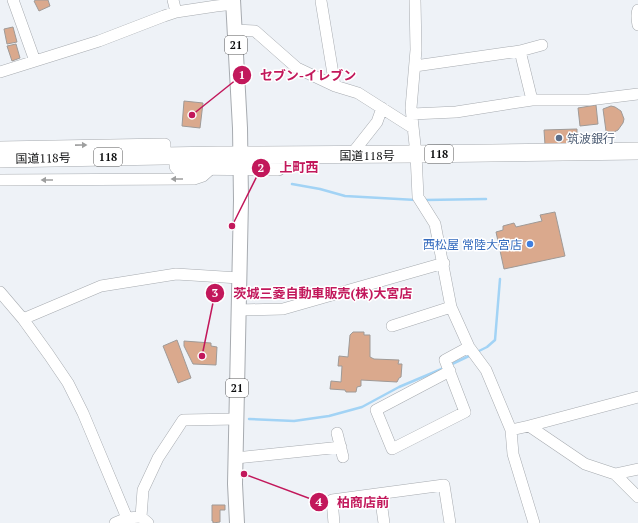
<svg xmlns="http://www.w3.org/2000/svg" width="638" height="523" viewBox="0 0 638 523" font-family="'PT Serif','Noto Sans JP',serif">
<rect width="100%" height="100%" fill="#eef2f7"/>
<g fill="none" stroke-linecap="round" stroke-linejoin="round">
<path stroke="#a2d3f5" stroke-width="2.5" d="M292,184l28,5 25,7 71,4
M425,200l61,-1
M477,352l10,-5 8,-7 5,-61
M450,365l21,-10
M249,419l45,2 35,-5 33,-9 37,-20 45,-19"/>
</g>
<path fill="#daa98d" stroke="#9f9a97" d="M36,0h12l2,6 -11,5 -5,-10z
M13,27l4,15 -10,2 -3,-15z
M16,44l4,14 -8,3 -5,-15z
M184,101l19,2 -3,25 -18,-2z
M596,105l2,19 -18,2 -2,-18z
M611,106l4,1 6,4 3,8 -1,4 -5,7 -4,2h-4l-4,-1 -3,-22z
M577,129v16h-32l-1,-15z
M555,212l10,44 -61,13 -8,-37 7,-2v-4l11,-3 2,4 26,-6 -2,-6z
M353,332h11v3h6v22l4,2 25,1 -1,4h4l-1,13 -2,1 -2,4 -36,-2v6l-4,1 -1,5h-10l-1,-2 -15,-1 1,-8 10,1 1,-16h-4l1,-10 9,1 2,-22z
M177,340l14,38 -13,5 -15,-37z
M184,341l27,2v3l6,1 -1,18 -23,-1 -9,-18z
M212,505h13v5h-5v12l-7,1v-2h-1z"/>
<g fill="none" stroke-linecap="round" stroke-linejoin="round">
<defs>
<path id="minor" d="M13,0l22,61
M173,0l3,12
M415,0l1,50 -5,58 5,46 2,43 17,27 16,83 18,40 17,23 25,60 2,24 21,69
M321,1l14,85
M638,10c-2,4 -1,10 0,15
M235,30l20,1 42,37 38,18 23,7 55,35
M520,51l12,49
M415,66l105,-15 22,-6
M0,72l99,-31 65,-25 12,-4 40,-6 18,-2
M412,114l44,-2 76,-12h57l49,-6
M0,147l165,-3v12
M351,155l26,-33 5,-14
M0,180l194,-1 9,-3 10,-9
M0,292l23,27 26,36 19,28 15,30 44,105
M239,310l44,-1 161,-46
M23,319l78,-33 75,-12 63,4
M392,326l59,-19
M450,371l-74,39 16,39 73,-37 -20,-52 24,-13
M529,426l109,-29
M511,430l18,-4 56,38 30,10 23,23
M337,433l6,24
M236,458l105,-11
M615,474l23,-5
M380,494l4,29
M141,517l2,-27 15,-32 25,-38 54,-1
M115,523l12,-5 14,-1 7,6
M334,523l-2,-23 112,-15 6,38"/>
<path id="major" d="M233,0l7,128 1,72 -6,284 2,39"/>
<path id="highway" d="M0,159l218,-4h43l155,-1 222,-3
M178,166l100,1"/>
</defs>
<use href="#minor" stroke="#a7abb0" stroke-width="12"/>
<use href="#major" stroke="#a7abb0" stroke-width="16"/>
<use href="#highway" stroke="#a7abb0" stroke-width="18"/>
<use href="#minor" stroke="#fff" stroke-width="11"/>
<use href="#major" stroke="#fff" stroke-width="14"/>
<use href="#highway" stroke="#fff" stroke-width="17"/>
</g>
<defs><path id="oneway-solid" d="M-6-.8H1V-3.2L6.5 0L1 3.2V.8H-6Z"/></defs>
<g fill="#9e9f9f">
<use href="#oneway-solid" transform="translate(81 145) rotate(-1)"/>
<use href="#oneway-solid" transform="translate(177 179) rotate(180)"/>
<use href="#oneway-solid" transform="translate(47 180) rotate(180)"/>
</g>
<circle fill="#5c6f8a" stroke="#fff" stroke-width="1.5" cx="559" cy="138" r="4"/>
<circle fill="#3f7fe0" stroke="#fff" stroke-width="1.5" cx="530" cy="244" r="4"/>
<g text-anchor="middle" dominant-baseline="central" stroke-width="3" stroke-linejoin="round" paint-order="stroke">
<g fill="#fff" stroke="#565657" stroke-width="1">
<rect x="225" y="36" width="22" height="18" rx="3"/>
<rect x="425" y="145" width="28" height="18" rx="3"/>
<rect x="94" y="148" width="28" height="18" rx="3"/>
<rect x="226" y="379" width="22" height="18" rx="3"/>
</g>
<g font-size="11" font-weight="bold" fill="#0d0e0f">
<text x="236" y="45">21</text>
<text x="439" y="154">118</text>
<text x="108" y="157">118</text>
<text x="237" y="388">21</text>
</g>
<g font-size="12" fill="#4e5e75" stroke="#fff" text-anchor="start">
<text x="567" y="138">筑波銀行</text>
</g>
<g font-size="12" fill="#0d0e0f" stroke="#fff">
<text x="367" y="155">国道118号</text>
<text transform="translate(43 158) rotate(-1)">国道118号</text>
</g>
<g font-size="12" fill="#366cbe" stroke="#fff" text-anchor="end">
<text x="522" y="244">西松屋 常陸大宮店</text>
</g>
</g>
<path fill="none" stroke="#c2185b" stroke-width="1.5" d="M192 115L242 75M232 226L261 168M202 356L215 293M244 474L319 502"/>
<g fill="#c2185b" stroke="#fff" stroke-width="1.5">
<circle cx="192" cy="115" r="4"/>
<circle cx="232" cy="226" r="4"/>
<circle cx="202" cy="356" r="4"/>
<circle cx="244" cy="474" r="4"/>
<circle cx="242" cy="75" r="10"/>
<circle cx="261" cy="168" r="10"/>
<circle cx="215" cy="293" r="10"/>
<circle cx="319" cy="502" r="10"/>
</g>
<g font-size="12" text-anchor="middle" font-weight="bold" fill="#fff">
<text x="242" y="79">1</text>
<text x="261" y="172">2</text>
<text x="215" y="297">3</text>
<text x="319" y="506">4</text>
</g>
<g font-size="13" text-anchor="middle" font-weight="bold" fill="#c2185b" stroke="#fff" stroke-width="3" stroke-linejoin="round" paint-order="stroke">
<text x="308" y="80">セブン-イレブン</text>
<text x="299" y="172">上町西</text>
<text x="323" y="298">茨城三菱自動車販売(株)大宮店</text>
<text x="363" y="507">柏商店前</text>
</g>
</svg>
